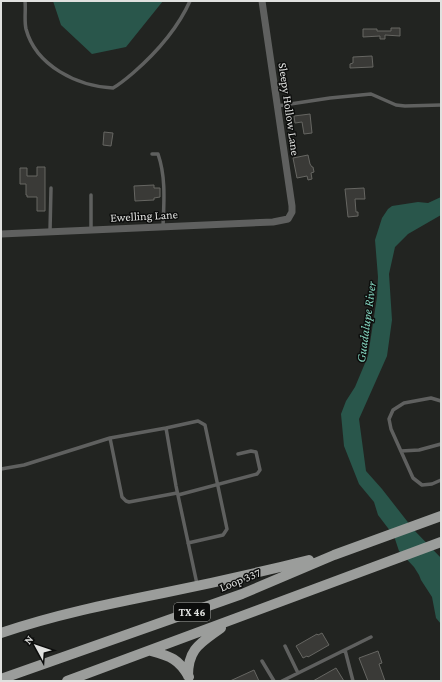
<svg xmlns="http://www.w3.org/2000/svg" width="442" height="682" viewBox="0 0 442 682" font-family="'Crimson Pro',serif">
<rect width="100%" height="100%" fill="#222421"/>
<path fill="#29564b" d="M53,1h110l-37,46 -34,7 -31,-29z
M441,197v18l-33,19 -13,13 -6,27 3,46 -5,36 -28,63 7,52 16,18 32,41 27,28v66l-5,-6 -4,-21 -11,-17 -2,-5 -5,-8 -15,-16 -5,-15 -16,-21 -4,-13 -15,-18 -15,-38 -3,-32 5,-13 9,-14 13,-31 9,-59 1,-20 -3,-37 7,-22 6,-9 4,-3 26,-4 10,1z"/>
<path fill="#3a3a37" stroke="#666662" d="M391,28h9v8l-15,-1v4h-5v-3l-17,1v-8h14v2h14z
M372,56l1,11 -23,1v-4l3,-1v-6z
M310,114l2,19 -8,1 -2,-12 -7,1 -1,-7z
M104,132l9,1 -2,13 -8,-1z
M308,155l2,9 2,3h1l1,5 -3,1 1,6 -4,1 -1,-4 -10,2 -4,-20z
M37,167h8v44h-8v-14h-10v-2h-1v-11h-6v-16h7v8h10z
M154,185v3h6v9l-6,1v2l-19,1 -1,-15z
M364,188l1,11h-10l1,13h2v4l-10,1 -3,-28z
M322,633l7,12 -21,12 -1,-1 -4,2 -7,-12 21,-12 1,1z
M378,651l4,12 -3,1 6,17h-17l-9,-23z
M336,668l8,13h-31z
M254,670l5,11h-29z"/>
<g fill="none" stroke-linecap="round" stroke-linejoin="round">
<path stroke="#5f605f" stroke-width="3.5" d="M25,1c1,9 -1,19 1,28 10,37 51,57 87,59 7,-4 13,-9 20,-15 23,-20 44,-43 57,-72
M277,106l53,-8 41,-4 25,11 9,1 36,-1
M152,154h6c8,23 6,48 5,72
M91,195v34
M50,231l1,-43
M441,401l-10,-3 -27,5 -11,7 -4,9 2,10 22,49 9,7 10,-1 9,-4
M166,428l-56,10 12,59 4,4 3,1 48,-9
M401,451l18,-1 22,-6
M1,469l23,-4 86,-27
M178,495l79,-21 3,-4 -4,-18 -5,-1 -13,3
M188,543l35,-8 4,-6 -22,-104 -7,-4 -32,7 10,58c7,33 14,65 21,98
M285,646l13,27
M345,650l8,31
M262,661l12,20
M282,681l89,-44"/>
<path stroke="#5f605f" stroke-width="7" d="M1,234l272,-12 15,-3 4,-7v-6l-30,-205"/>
<path stroke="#9b9d9b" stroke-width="10" d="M1,633c53,-18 107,-29 162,-40 49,-10 98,-21 146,-33
M151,651c19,5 28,8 38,26
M188,676c0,-28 13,-33 33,-48
M1,679l241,-85 92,-39 107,-39
M67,681l374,-139"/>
</g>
<g text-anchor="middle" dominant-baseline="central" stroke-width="3" stroke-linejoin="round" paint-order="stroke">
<rect fill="#0c0d0c" stroke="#a0a1a0" stroke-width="1" x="174" y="603" width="36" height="18" rx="3"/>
<g font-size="11" font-weight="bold" fill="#e0e1df">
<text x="192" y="612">TX 46</text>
</g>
<g font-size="12" fill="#e0e1df" stroke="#0c0d0c">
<text transform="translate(289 109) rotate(82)">Sleepy Hollow Lane</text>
<text transform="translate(144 216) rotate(-3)">Ewelling Lane</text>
<text transform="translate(240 580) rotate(-22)">Loop 337</text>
</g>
<g font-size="13" font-style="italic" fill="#82d1bc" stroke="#0c0d0c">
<text transform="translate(366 322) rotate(-82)">Guadalupe River</text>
</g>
</g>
<rect width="442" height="682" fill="none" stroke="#e0e1df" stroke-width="4"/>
<g transform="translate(36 646) rotate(310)" stroke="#0c0d0c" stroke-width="3" paint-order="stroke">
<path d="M0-3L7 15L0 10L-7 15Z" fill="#e0e1df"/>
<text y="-6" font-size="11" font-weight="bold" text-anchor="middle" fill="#e0e1df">N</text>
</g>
</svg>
